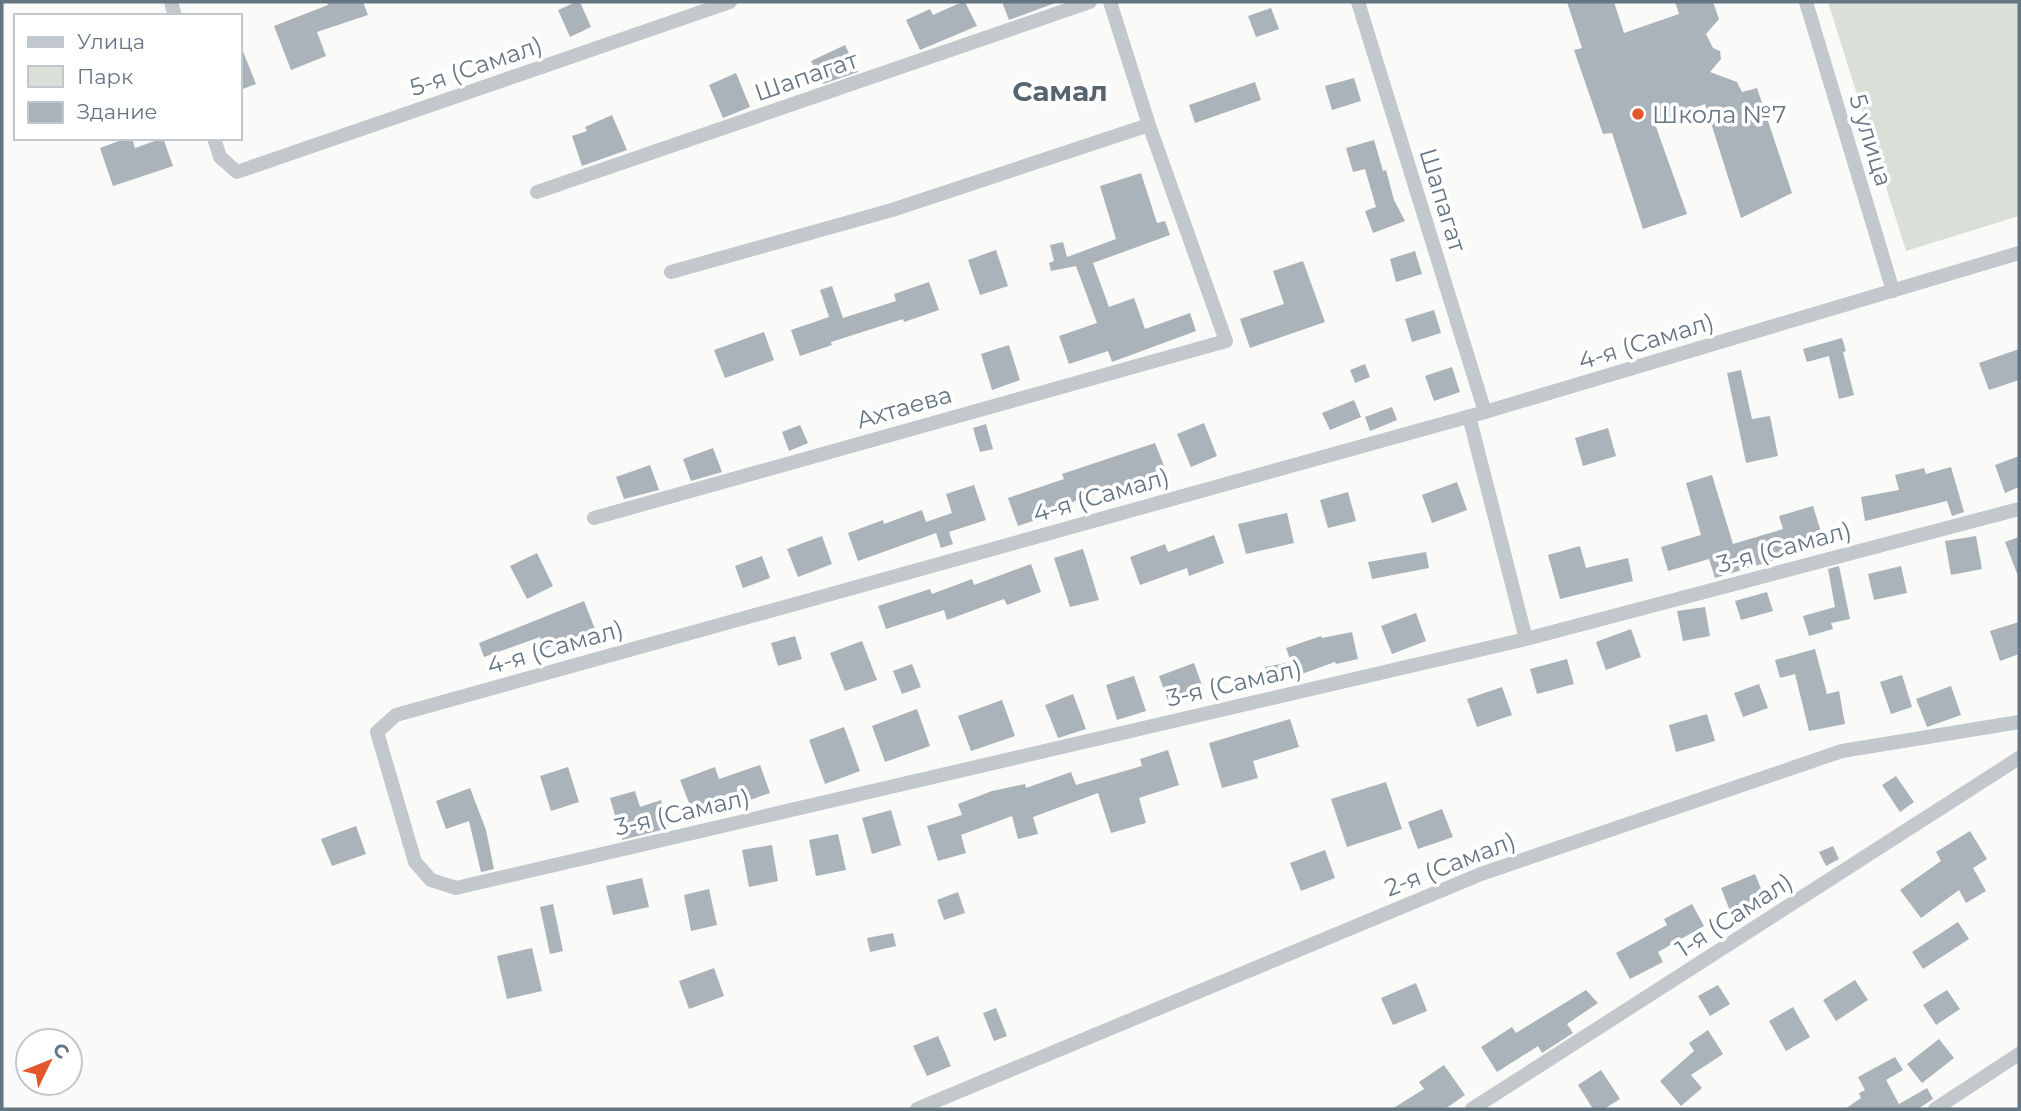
<svg xmlns="http://www.w3.org/2000/svg" width="2021" height="1111" viewBox="0 0 2021 1111" font-family="Montserrat,sans-serif">
<rect width="100%" height="100%" fill="#fafaf8"/>
<path fill="#dadfd7" d="M1828,2h191v214l-113,35z"/>
<path fill="#aab3b9" d="M327,2h36l5,13 -51,17 9,24 -35,14 -17,-44 54,-21z
M576,2h4l11,25 -21,10 -12,-27z
M962,2h3l12,24 -57,24 -14,-30 24,-11 3,6z
M1002,2h56l-49,18z
M1567,2h47l10,31 55,-19 -4,-12h38l6,17 -13,15 7,14 7,3 1,8 -11,13 27,10 5,10 15,-4 35,105 -51,25 -36,-114 -50,20 32,90 -44,15 -31,-96 -9,1 -29,-84 8,-2z
M1271,8l8,21 -23,8 -8,-21z
M240,44l16,40 -16,6z
M845,45l13,27 -35,12 -12,-23z
M736,73l14,34 -27,11 -14,-33z
M1354,78l7,23 -29,9 -7,-24z
M1255,82l6,18 -66,23 -6,-18z
M612,115l15,35 -45,16 -10,-30 15,-5 -2,-4z
M127,138h5l3,10 28,-10 10,28 -60,20 -13,-38z
M1374,140l9,31 3,-1 8,30 11,21 -32,12 -8,-22 11,-4 -11,-38 -12,3 -7,-24z
M1141,173l16,50 8,-2 5,14 -77,28 16,44 25,-9 11,31 45,-16 6,18 -84,31 -4,-11 -39,13 -10,-28 38,-13 -21,-57 -25,5 -2,-8 5,-2 -4,-16 13,-3 4,15 49,-18 -16,-53z
M996,250l12,36 -28,9 -12,-35z
M1415,251l7,23 -26,8 -6,-23z
M1303,261l22,61 -75,26 -10,-29 44,-15 -11,-33z
M929,282l10,28 -35,12 -1,-3 -72,23 1,3 -32,11 -9,-26 38,-13 -9,-27 12,-4 11,32 53,-17 -2,-7z
M1434,310l7,23 -29,9 -7,-23z
M764,332l10,28 -49,18 -11,-28z
M1842,338l4,13 -3,1 11,43 -15,4 -10,-43 -22,6 -4,-13z
M1009,345l11,35 -28,10 -11,-36z
M2019,349v31l-30,10 -10,-27z
M1365,364l5,13 -15,6 -5,-13z
M1452,367l8,25 -26,9 -9,-25z
M1741,370l11,49 18,-3 8,40 -32,7 -19,-90z
M1354,400l7,17 -31,13 -8,-17z
M1392,407l5,13 -27,11 -5,-14z
M1204,423l13,33 -26,11 -14,-33z
M986,424l7,25 -13,3 -7,-24z
M800,425l8,18 -19,8 -7,-19z
M1608,428l8,28 -33,10 -8,-28z
M1155,443l11,28 -40,15 3,6 -13,4 -3,-9 -62,23 2,4 -35,12 -10,-28 56,-19 -2,-5z
M713,448l9,24 -31,9 -8,-22z
M2019,456v31l-14,6 -10,-28z
M650,465l9,25 -35,9 -8,-22z
M1951,467l13,45 -12,4 -5,-15 -82,20 -4,-24 38,-7 -4,-15 29,-7 2,6z
M1712,475l21,69 50,-15 -4,-13 34,-10 12,39 -110,33 -6,-19 -41,12 -7,-24 40,-12 -15,-52z
M1457,482l10,28 -35,13 -10,-28z
M974,485l12,35 -37,12 4,12 -12,4 -5,-15 -78,28 -10,-28 35,-13 1,4 38,-14 4,12 26,-9 -6,-19z
M1348,492l8,29 -28,7 -8,-28z
M1287,513l7,30 -48,11 -8,-30z
M1214,535l10,28 -35,13 -2,-8 -47,17 -10,-28 35,-13 3,8z
M822,536l10,28 -34,13 -11,-28z
M1976,536l6,33 -31,6 -6,-34z
M2019,537v39h-1l-13,-34z
M1580,546l6,22 42,-10 5,23 -73,18 -12,-44z
M1083,549l16,51 -29,7 -16,-49z
M1426,552l3,16 -57,11 -4,-17z
M537,553l16,33 -26,13 -17,-33z
M762,556l8,22 -27,10 -8,-22z
M1031,564l10,28 -34,13 -3,-6 -57,21 -3,-10 -58,19 -8,-23 52,-17 2,5 40,-15 2,6z
M1839,566l11,53 -19,4 2,6 -24,7 -6,-20 32,-9 -7,-38z
M1901,566l6,27 -33,7 -6,-26z
M1767,592l6,19 -32,9 -6,-19z
M584,601l11,28 -50,20 -5,-12 -56,20 -5,-14z
M1705,607l5,29 -27,5 -6,-30z
M1416,613l10,28 -34,13 -11,-28z
M2019,622v32l-19,7 -10,-30z
M1631,629l10,28 -35,13 -10,-28z
M1352,632l6,27 -22,5 -1,-2 -39,14v-1l-28,5 -3,-13 26,-5 -5,-14 35,-12 1,2z
M795,636l7,23 -24,7 -7,-23z
M862,641l15,39 -32,11 -15,-38z
M1815,649l12,45 12,-3 6,33 -36,7 -14,-57 -15,4 -5,-18z
M1567,659l7,25 -37,10 -7,-25z
M1194,663l10,28 -35,13 -10,-28z
M912,664l9,23 -19,7 -9,-23z
M1902,675l10,32 -21,7 -11,-32z
M1134,676l12,35 -29,9 -11,-35z
M1759,684l9,24 -25,9 -9,-24z
M1951,686l10,29 -34,12 -11,-28z
M1502,687l10,28 -35,12 -10,-28z
M1073,694l13,35 -28,9 -13,-33z
M1002,700l13,36 -44,15 -13,-35z
M917,709l13,37 -45,16 -13,-36z
M1707,714l8,27 -39,11 -7,-27z
M1290,719l9,28 -46,14 5,17 -36,10 -13,-45z
M844,727l16,44 -35,13 -16,-44z
M1168,750l11,35 -40,13 7,25 -35,10 -13,-40 -65,24 5,17 -20,5 -6,-23 -51,19 5,18 -28,8 -11,-35 35,-11 -4,-11 34,-13 33,-7 1,4 45,-16 5,13 66,-19 -2,-7z
M760,765l10,28 -34,12 -5,-12 -40,15 -11,-28 35,-13 4,12z
M568,767l11,35 -28,9 -11,-35z
M1896,776l18,26 -14,10 -18,-27z
M1386,782l16,47 -55,18 -16,-48z
M470,788l16,42 8,39 -13,3 -12,-51 -23,8 -10,-28z
M635,791l5,16 21,-7 8,28 -47,12 -12,-42z
M1442,809l11,28 -35,12 -10,-27z
M891,810l10,35 -29,9 -10,-36z
M356,826l10,28 -34,12 -11,-27z
M1970,831l17,28 -14,9 13,23 -20,12 -7,-13 -38,28 -21,-28 41,-29 -5,-9z
M838,834l8,36 -30,6 -7,-36z
M772,845l6,36 -29,6 -7,-37z
M1833,846l6,13 -13,7 -7,-14z
M1325,850l10,28 -34,13 -11,-28z
M1755,874l11,27 -34,15 -11,-28z
M642,878l7,29 -36,8 -7,-29z
M709,889l8,36 -26,6 -7,-36z
M958,892l7,21 -21,7 -7,-20z
M553,904l10,47 -13,3 -10,-47z
M1692,904l12,22 -46,26 5,10 -33,17 -14,-26 51,-28 -3,-6z
M1958,922l11,17 -46,30 -11,-17z
M893,933l3,13 -26,6 -3,-14z
M532,948l10,43 -35,8 -10,-43z
M714,968l10,28 -35,13 -10,-28z
M1855,980l13,20 -32,21 -13,-21z
M1416,983l11,28 -34,14 -12,-27z
M1718,985l12,19 -20,12 -12,-20z
M1586,990l12,13 -31,21 6,9 -31,20 -4,-7 -41,26 -16,-25 31,-20 4,6z
M1947,990l13,19 -24,16 -13,-20z
M1793,1007l17,30 -24,14 -17,-30z
M996,1008l11,28 -13,5 -11,-28z
M1708,1030l15,24 -32,21 11,13 -21,18 -21,-25 34,-30 -5,-8z
M938,1036l13,30 -24,10 -14,-30z
M1939,1039l15,19 -32,25 -15,-19z
M1895,1057l8,13 -17,10 13,24 28,-16 6,11 -15,10h-73l16,-11 -2,-5 6,-3 -7,-13z
M1444,1065l21,30 -20,14h-53l32,-20 -5,-7z
M1601,1070l19,29 -16,10h-11l-15,-24z"/>
<g fill="none" stroke-linecap="round" stroke-linejoin="round">
<path stroke="#c3c8cc" stroke-width="14" d="M171,2l4,14
M1358,2l127,410
M1806,2l87,289
M214,138l6,19 17,15 493,-170
M537,192l553,-190
M2019,253l-534,159 -1089,303 -19,17 38,130 16,18 25,8 1070,-249 493,-130
M671,272l221,-62 257,-85
M1469,416l57,223
M594,518l632,-177 -77,-216 -39,-123
M917,1109l564,-235 361,-123 177,-29
M1472,1109l547,-351
M1935,1109l84,-55"/>
</g>
<circle fill="#e4572e" stroke="#fff" stroke-width="2.5" cx="1638" cy="114" r="7"/>
<g text-anchor="middle" dominant-baseline="central" stroke-width="7" stroke-linejoin="round" paint-order="stroke">
<g font-size="24" fill="#657683" stroke="#fff">
<text transform="translate(476 66) rotate(-19)">5-я (Самал)</text>
<text transform="translate(806 76) rotate(-19)">Шапагат</text>
<text transform="translate(1871 140) rotate(73)">5 улица</text>
<text transform="translate(1443 200) rotate(73)">Шапагат</text>
<text transform="translate(1646 341) rotate(-17)">4-я (Самал)</text>
<text transform="translate(904 407) rotate(-16)">Ахтаева</text>
<text transform="translate(1101 495) rotate(-16)">4-я (Самал)</text>
<text transform="translate(1784 547) rotate(-15)">3-я (Самал)</text>
<text transform="translate(555 647) rotate(-16)">4-я (Самал)</text>
<text transform="translate(1234 683) rotate(-13)">3-я (Самал)</text>
<text transform="translate(682 812) rotate(-13)">3-я (Самал)</text>
<text transform="translate(1450 864) rotate(-21)">2-я (Самал)</text>
<text transform="translate(1734 915) rotate(-33)">1-я (Самал)</text>
</g>
<g font-size="24" fill="#657683" stroke="#fff" text-anchor="start">
<text x="1652" y="114">Школа №7</text>
</g>
<g font-size="28" font-weight="bold" fill="#57646e" stroke="#fff">
<text x="1060" y="91">Самал</text>
</g>
</g>
<rect width="2021" height="1111" fill="none" stroke="#657683" stroke-width="7"/>
<rect x="14" y="14" width="228" height="126" fill="#ffffff" stroke="#c1c8cd" stroke-width="2"/>
<rect x="28" y="37" width="35" height="10" fill="#c3c8cc" stroke="#c1c8cd" stroke-width="2"/>
<text x="77" y="49" font-size="21" fill="#657683">Улица</text>
<rect x="28" y="66" width="35" height="21" fill="#dadfd7" stroke="#c1c8cd" stroke-width="2"/>
<text x="77" y="84" font-size="21" fill="#657683">Парк</text>
<rect x="28" y="102" width="35" height="21" fill="#aab3b9" stroke="#c1c8cd" stroke-width="2"/>
<text x="77" y="119" font-size="21" fill="#657683">Здание</text>
<g transform="translate(49 1062) rotate(47)"><circle r="33" fill="#ffffff" stroke="#c1c8cd" stroke-width="2"/>
<path d="M0-5L12 26L0 18L-12 26Z" fill="#e4572e"/>
<text y="-10" font-size="19" font-weight="bold" text-anchor="middle" fill="#657683">С</text>
</g>
</svg>
